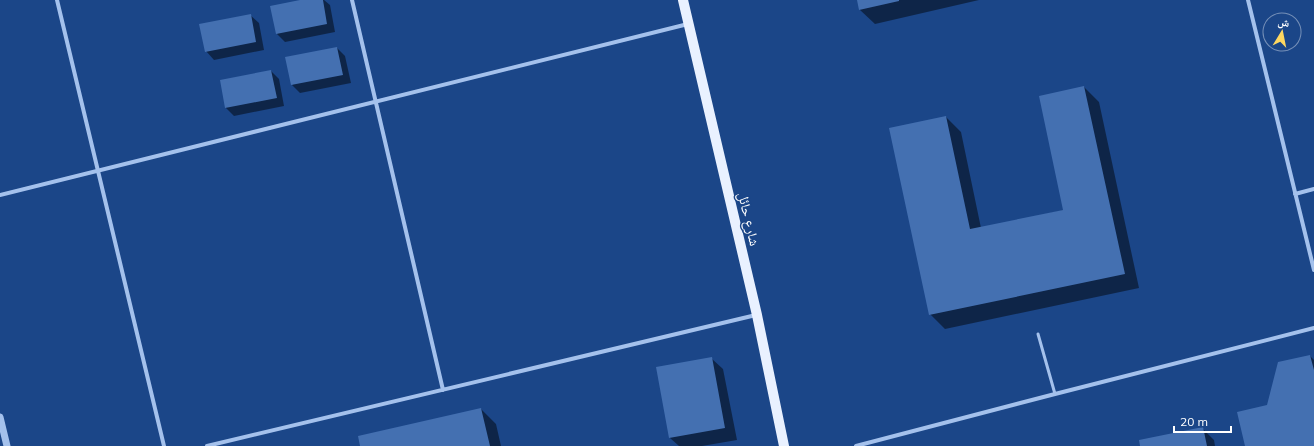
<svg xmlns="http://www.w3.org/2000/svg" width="1314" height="446" viewBox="0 0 1314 446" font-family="Mulish,'Noto Naskh Arabic',sans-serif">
<rect width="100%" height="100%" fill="#1b4688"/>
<path fill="#0007" d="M305,0h19l6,5 5,27 -50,10 -8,-8z
M858,0h121l-104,24 -15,-14z
M250,15l9,8 5,27 -50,10 -8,-9z
M337,48l8,8 6,27 -51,10 -8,-8z
M271,71l8,8 5,27 -50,10 -8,-8 -5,-27z
M1084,87l15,15 40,186 -194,41 -15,-15 16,-197 15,15 20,96 84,-18z
M1310,356l4,4v86h-68l22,-40z
M711,358l12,11 14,71 -35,6h-23l-9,-8 -13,-70z
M481,409l15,15 5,22h-140z
M1202,428l12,12 1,6h-74z"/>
<path fill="#4470b1" d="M300,0h23l4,24 -51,10 -6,-28z
M857,0h42v1l-40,9z
M251,14l5,28 -51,10 -6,-28z
M337,47l6,28 -52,10 -6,-28z
M271,70l6,28 -52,10 -5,-28z
M1084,86l41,188 -196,41 -40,-187 57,-12 24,113 93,-19 -24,-114z
M1310,355l4,15v76h-69l-8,-34 30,-7 11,-43z
M712,357l13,71 -56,10 -13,-71z
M481,408l9,38h-130l-2,-10z
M1203,427l4,19h-67l-1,-6z"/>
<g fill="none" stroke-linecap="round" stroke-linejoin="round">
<path stroke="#a4c1ec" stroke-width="3" d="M1038,334l17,60"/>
<path stroke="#a4c1ec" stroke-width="4" d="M57,0l107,446
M352,0l91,390
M1248,0l66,270
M1295,194l19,-5
M0,195l688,-171
M207,446l549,-131
M856,446l199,-52 259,-66"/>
<path stroke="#a4c1ec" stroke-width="7" d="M0,417l7,29"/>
<path stroke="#e9f1ff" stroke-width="10" d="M683,0l74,315 27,131"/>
</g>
<g text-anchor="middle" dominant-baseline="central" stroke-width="3" stroke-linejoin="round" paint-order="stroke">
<g font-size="14" fill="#fff" stroke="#1b4688">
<text transform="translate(749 219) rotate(77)">شارع حائل</text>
</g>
</g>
<g transform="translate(1282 32) rotate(10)"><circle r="19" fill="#1b4688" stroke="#7690b8"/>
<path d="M0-3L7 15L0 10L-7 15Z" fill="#fdd761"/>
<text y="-6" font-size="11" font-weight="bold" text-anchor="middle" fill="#ffffff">ش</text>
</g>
<path d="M1174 426v6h57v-6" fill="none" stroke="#ffffff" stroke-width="2"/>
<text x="1180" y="426" font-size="12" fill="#ffffff" stroke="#1b4688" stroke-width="3" paint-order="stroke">20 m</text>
</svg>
